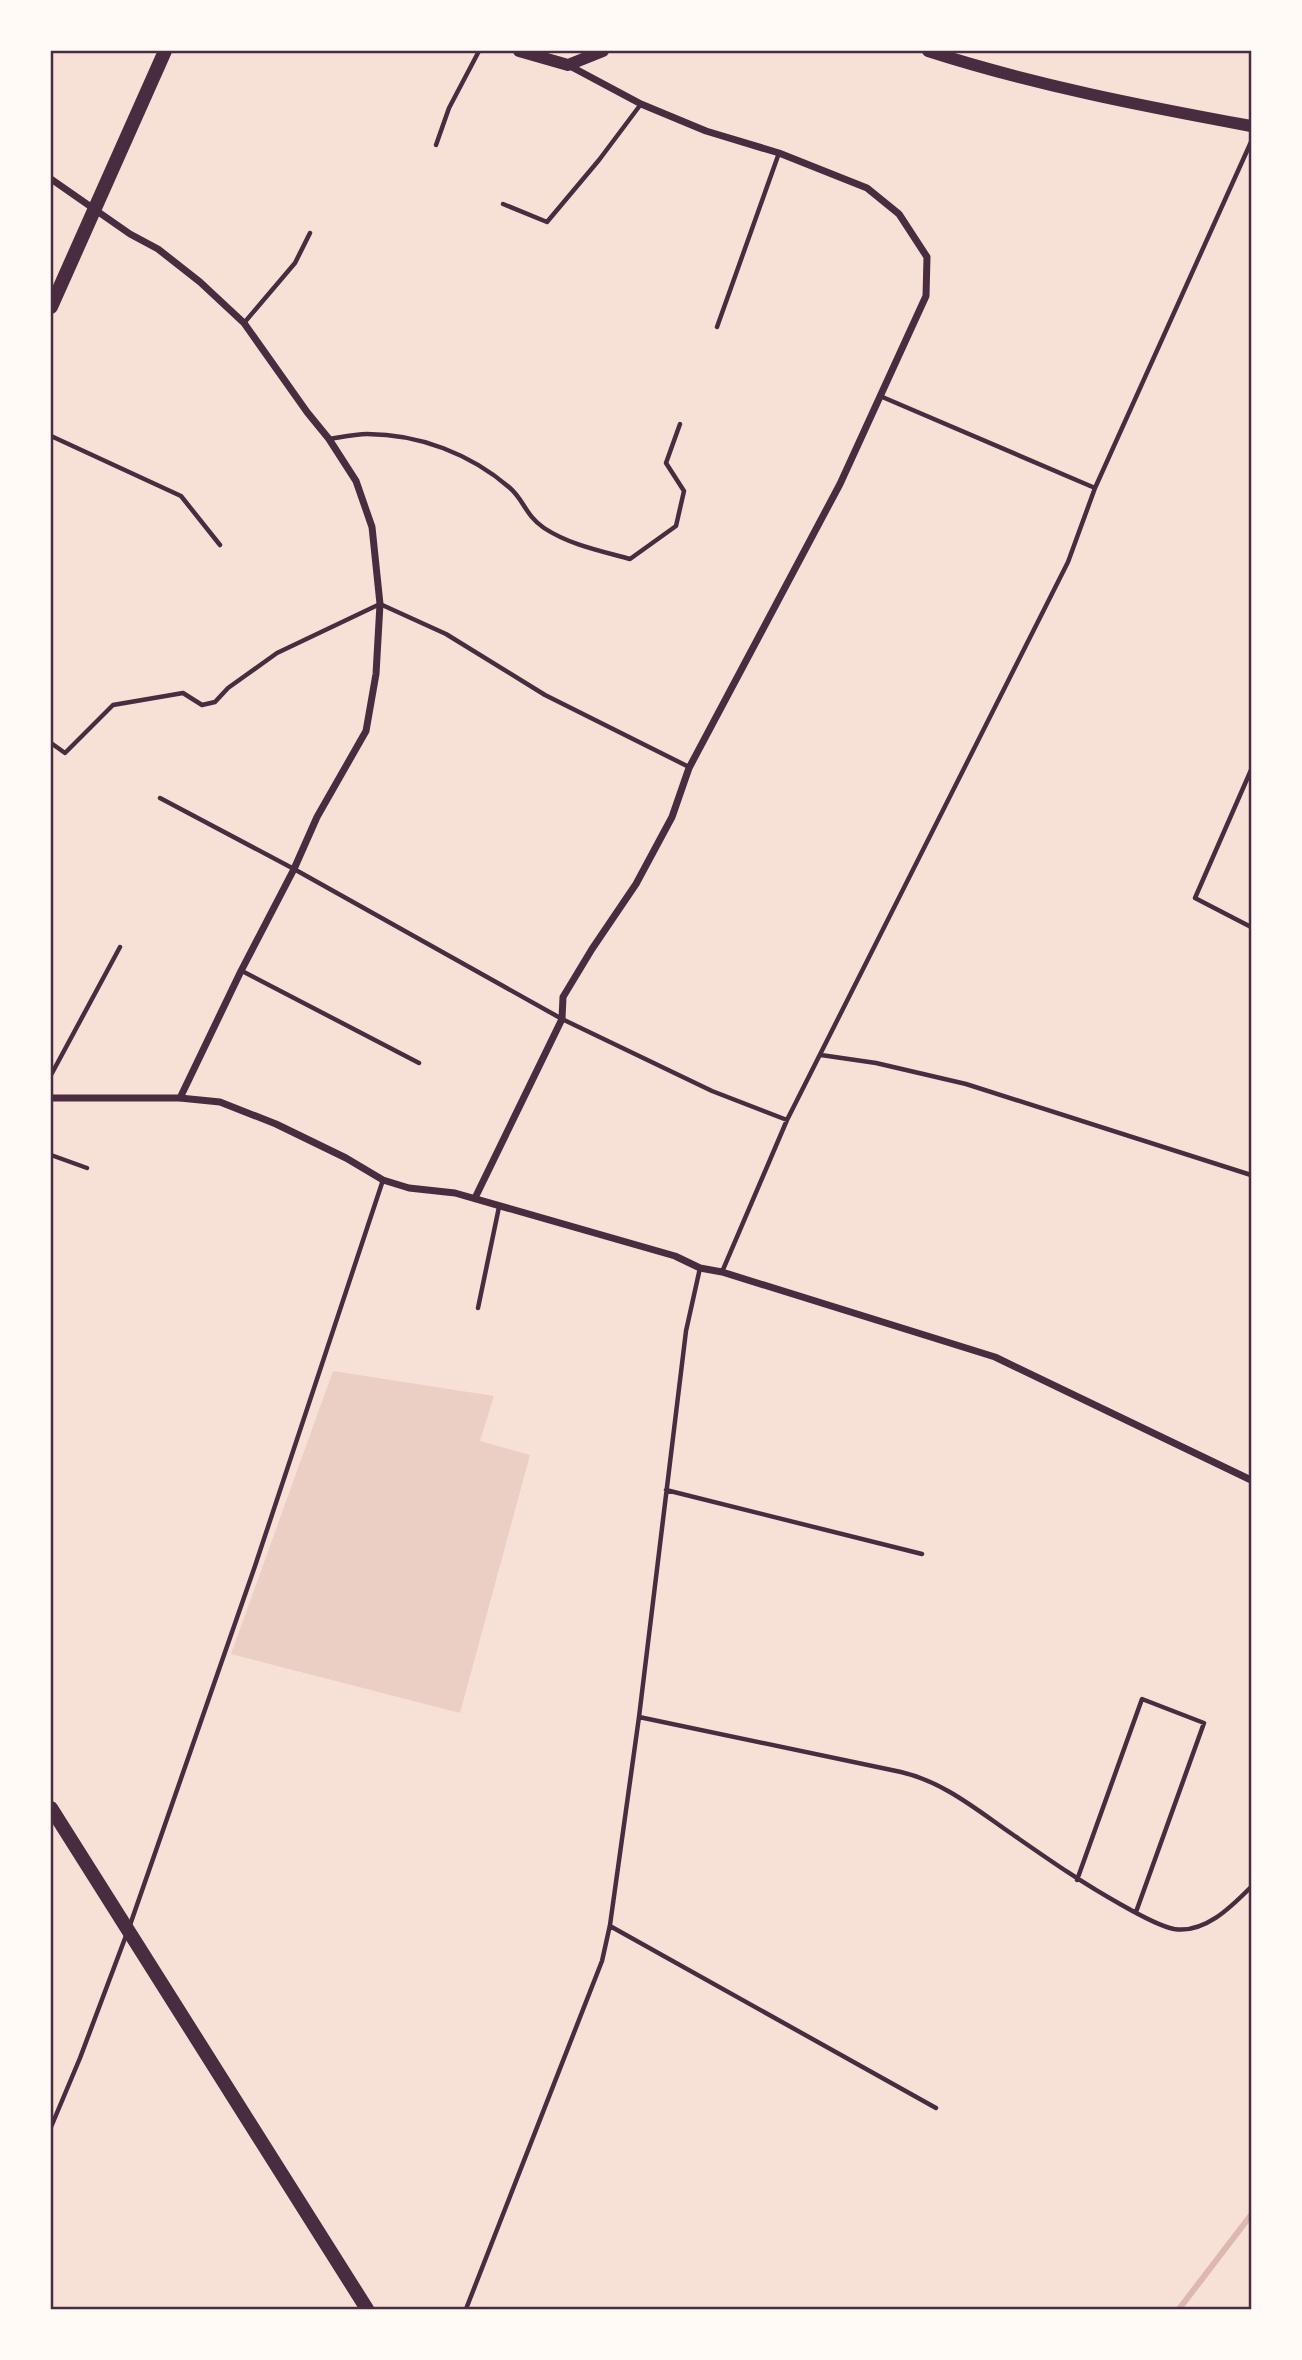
<svg xmlns="http://www.w3.org/2000/svg" width="1302" height="2360" viewBox="0 0 1302 2360" font-family="'Nunito Sans',sans-serif">
<rect width="100%" height="100%" fill="#f7e1d7"/>
<path fill="#ebcfc5" d="M333,1371l161,25 -14,45 50,14 -70,258 -229,-59z"/>
<g fill="none" stroke-linecap="round" stroke-linejoin="round">
<path stroke="#dcb8b0" stroke-width="6" d="M1179,2309l72,-94"/>
<path stroke="#4a2c40" stroke-width="4.5" d="M436,145l13,-37 30,-57
M503,204l44,18 52,-62 42,-56
M244,323l51,-60 15,-30
M717,327l62,-174
M880,396l215,92
M51,436l130,60 39,49
M330,439c12,-2 25,-5 37,-5 52,0 104,20 143,54 14,12 15,27 34,40 26,17 57,23 86,31l46,-33 8,-35 -18,-28 14,-39
M51,743l14,10 48,-48 70,-12 19,12 13,-3 13,-14 49,-35 103,-49 66,30 99,61 144,72
M1251,770l-56,128 56,29
M160,798l134,71 268,150 150,72 75,29
M242,971l177,92
M821,1055l55,8 90,21 285,91
M51,1075l69,-128
M51,1155l36,13
M722,1272l65,-152 281,-558 27,-74 156,-346
M478,1308l21,-101
M666,1490l256,64
M639,1717l262,55c43,10 76,38 111,62 36,25 70,49 108,70 14,8 38,22 54,25 31,5 58,-23 77,-42
M1077,1880l65,-181 62,24 -68,189
M130,1925l125,-359 128,-386
M610,1926l326,182
M51,2127l29,-69 47,-125
M466,2309l136,-348 8,-36 29,-208 47,-386 14,-63"/>
<path stroke="#4a2c40" stroke-width="7" d="M51,179l79,55 28,15 42,33 44,41 63,89 22,27 27,42 16,46 8,77 -4,70 -10,57 -49,86 -23,52 -53,102 -61,127
M51,1098h129l40,4 56,22 70,34 37,22 26,8 46,5 220,63 25,12 22,4 273,85 256,123
M475,1198l87,-179 1,-22 29,-48 44,-65 36,-67 17,-49 151,-284 86,-188 1,-39 -28,-43 -32,-26 -88,-35 -73,-22 -65,-27 -73,-39"/>
<path stroke="#4a2c40" stroke-width="12" d="M519,51l49,14 35,-14
M928,51c106,34 214,55 323,75"/>
<path stroke="#4a2c40" stroke-width="14" d="M51,307l114,-256
M51,1808l316,501"/>
</g>
<rect width="1302" height="2360" fill="none" stroke="#fffaf5" stroke-width="105"/>
<rect x="52" y="52" width="1198" height="2256" fill="none" stroke="#4a2c40" stroke-width="2.5"/>
</svg>
